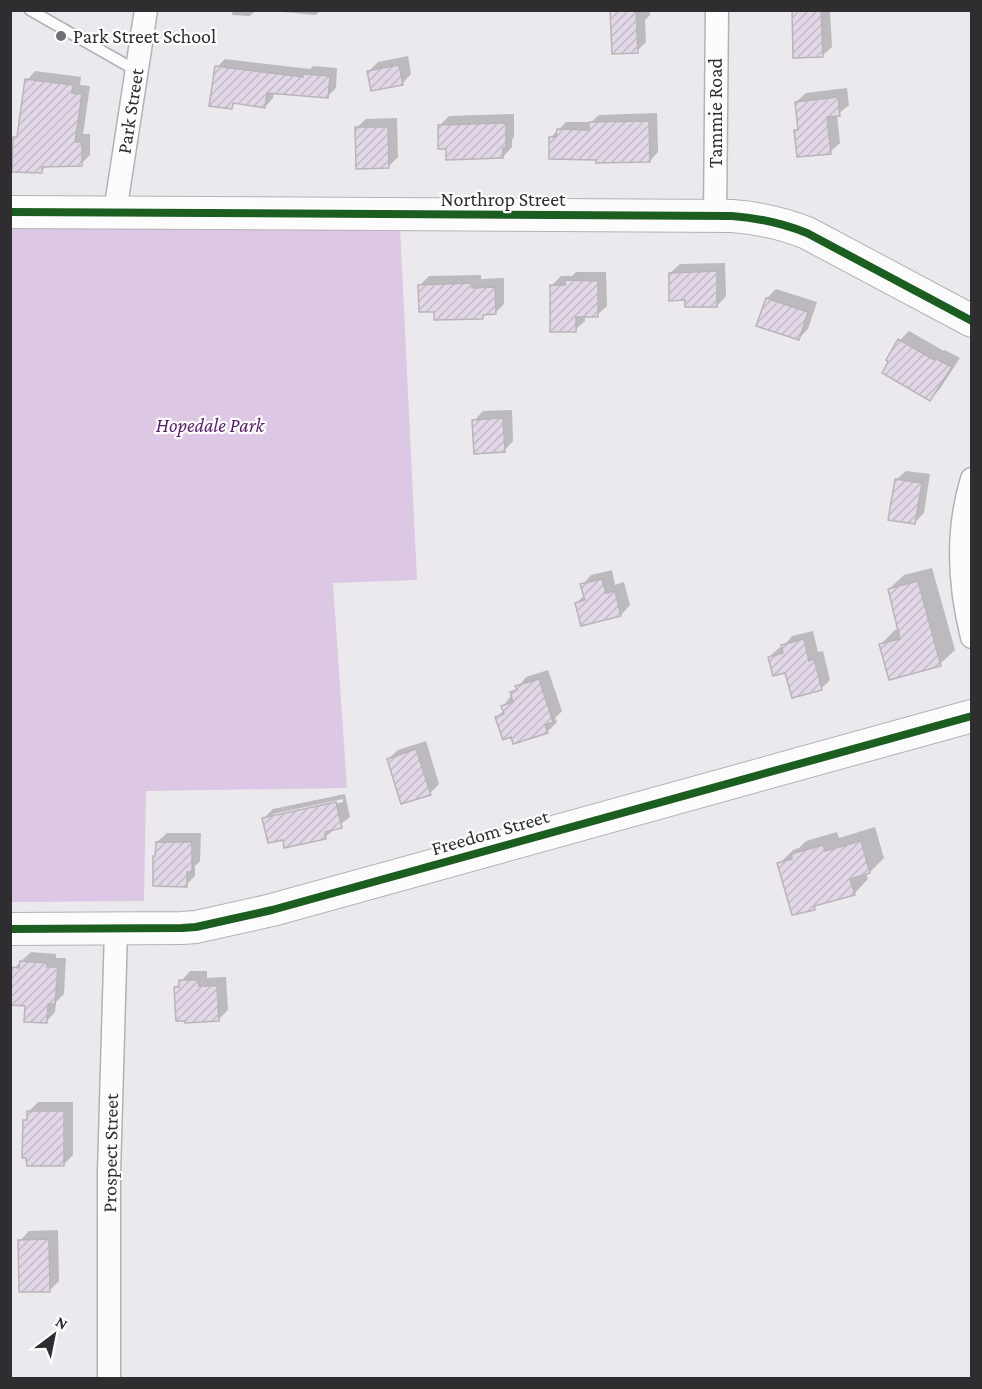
<svg xmlns="http://www.w3.org/2000/svg" width="982" height="1389" viewBox="0 0 982 1389" font-family="'Crimson Pro',serif">
<defs>
<pattern id="building-hatch" width="6" height="6" patternUnits="userSpaceOnUse" patternTransform="scale(1.5)"><rect width="6" height="6" fill="#e2d7e6"/><path d="M-1 1l2-2M0 6l6-6M5 7l2-2" fill="none" stroke="#c2b9c6"/></pattern>
</defs>
<rect width="100%" height="100%" fill="#ece9ee"/>
<path fill="#dcc7e4" d="M400,226l17,354 -84,3 14,205 -201,3 -2,110 -133,1 -1,-675z"/>
<path fill="#0003" fill-rule="evenodd" d="M233,10h23l-6,6 -18,-1z
M261,10h60l-5,5z
M611,10h39v5l-5,5 1,22 -9,9z
M793,10h37l2,37 -10,9z
M408,56l3,18 -9,10 -33,-13 9,-9z
M225,59l85,10 3,-3 24,2 -1,20 -8,8 -54,-4 -1,6 -8,9 -29,-5 -5,6 -14,-41z
M35,71l46,6 -1,8 10,1 -7,48h7v21l-9,9 -34,1 -6,7 -31,-1v-32h5l4,-6 8,-53z
M847,88l2,17 -12,10 3,28 -10,9 -34,-21 3,-3 -3,-26 10,-9z
M657,113l1,39 -8,9 -52,-2 -47,-22 15,-15h25l8,-7z
M514,114v23l-2,3v7l-9,10 -56,-9 -8,-22 10,-10z
M397,118l1,39 -10,10 -32,-39 10,-9z
M725,263l1,33 -9,10 -31,-7 -16,-26 10,-9z
M576,272h30l1,34 -10,9h-12v6l-10,9 -24,-44 10,-10h11z
M481,275v4l23,-1v26l-9,9h-9l-4,4 -46,-6 -16,-26 9,-9z
M776,289l41,13 -9,27 -10,10 -31,-41z
M909,331l35,20 1,-1 15,8 -21,32 -9,9 -42,-39 12,-20z
M512,410l1,31 -9,10 -30,-30 9,-10z
M906,471l24,3 -6,39 -9,9 -19,-42z
M932,568l23,82 -15,14 -59,-20 14,-14 4,-1 -10,-40 15,-14z
M612,570l3,15 9,-3 6,23 -9,10 -45,-12 9,-8 -3,-10 9,-10z
M813,631l5,21 5,-1 7,29 -9,9 -35,-18 -17,-14 10,-9 4,-1 9,-11z
M548,670l14,41 -7,7 2,4 -10,10 -35,3 -15,-18 7,-7 -1,-4 23,-29z
M426,741l13,43 -9,9 -42,-34 10,-9z
M345,794l5,23 -25,20 -41,1 -20,-20 9,-9zM343,799v3l-70,15v-3z
M875,827l9,31 -14,14 -4,1 2,6 -14,15 -34,9 -6,5 -35,-44 14,-14 6,-2 7,-7 31,-9 2,6z
M167,833h34l-1,28 -5,5v10l-9,9 -29,-31v-12z
M31,952l25,2v4h10l-2,36 -8,8 -1,10 -9,10 -20,-18 -12,-36z
M190,971h17v7l19,-1 2,33 -10,10 -42,-33z
M38,1102h35v53l-10,10 -39,-44 5,-4v-6z
M58,1230l1,51 -9,9 -30,-49 9,-10z"/>
<path fill="url(#building-hatch)" stroke="#b7b5b8" stroke-width="1.5" d="M610,10h26l2,43 -26,1z
M792,10h29l2,47 -30,1z
M399,65l4,20 -32,6 -4,-20z
M215,66l88,11v-3l27,2 -2,22 -61,-5 -2,15 -32,-5 -1,6 -23,-3z
M25,79l48,6 -1,8 10,1 -7,48h7v24l-40,1v6l-30,-1 1,-35h4z
M838,97l2,19 -13,1 4,37 -34,3 -3,-27h4l-3,-28z
M649,121l1,41 -54,1v-3l-47,-1v-22h7l1,-8 32,1v-8z
M506,123v25h-3v10l-57,2v-11h-8v-24z
M355,127h33l1,41 -33,1z
M717,271v36h-32v-7l-16,1v-28z
M565,280l33,1v36h-22v15h-26v-47h15z
M472,283v5l23,-1 1,27 -13,1v4l-49,1v-8h-15l-1,-27z
M766,298l42,14 -9,28 -43,-14z
M898,339l36,21 1,-2 17,9 -22,34 -48,-28 6,-11 -2,-2z
M503,418l2,34 -31,2 -2,-34z
M895,479l27,4 -7,41 -27,-4z
M602,579l4,14 9,-2 6,25 -40,10 -6,-23 10,-3 -5,-16z
M918,581l23,85 -52,14 -10,-36 21,-5 -12,-50z
M804,639l5,22 5,-2 8,31 -30,8 -7,-25 -12,3 -5,-19 15,-4 -2,-8z
M539,679l14,43 -8,3 3,8 -35,11 -2,-7 -8,3 -8,-23 9,-3 -3,-8 12,-4 -3,-10 7,-2 -2,-4z
M416,749l15,46 -30,9 -14,-45z
M336,802l6,26 -17,4 1,7 -42,9 -1,-8 -15,3 -6,-25z
M861,841l9,32 -20,6 5,16 -41,11 1,4 -23,5 -15,-52 15,-4 -1,-5 32,-9 2,6z
M156,842h36v30h-5v15l-34,-1v-30h2z
M20,961l27,2v4h11l-3,37h-7l-1,19 -23,-1 1,-16 -15,-1 2,-38 7,1z
M179,980h19l1,6h18l2,35 -34,2v-2h-9l-2,-34h5z
M27,1111h37v55h-37l-1,-8h-4l1,-38h4z
M49,1239l1,53h-31l-1,-52z"/>
<g fill="none" stroke-linecap="round" stroke-linejoin="round">
<defs>
<path id="lane" d="M30,10l107,61"/>
<path id="street" d="M115,212l31,-202
M715,216l2,-206
M972,479c-16,52 -13,106 0,158
M109,1378v-205l7,-244"/>
<path id="secondary" d="M10,212l722,4c27,2 50,7 75,17l165,88
M10,929l172,-1 14,-1 76,-17 700,-194"/>
</defs>
<use href="#lane" stroke="#b4b1b5" stroke-width="13"/>
<use href="#street" stroke="#b4b1b5" stroke-width="25"/>
<use href="#secondary" stroke="#b4b1b5" stroke-width="34"/>
<use href="#lane" stroke="#fcfcfc" stroke-width="10"/>
<use href="#street" stroke="#fcfcfc" stroke-width="22"/>
<use href="#secondary" stroke="#fcfcfc" stroke-width="32"/>
<defs>
<path id="cycleway" d="M10,212l722,4c27,2 50,7 75,17l165,88
M10,929l172,-1 14,-1 76,-17 700,-194"/>
</defs>
<use href="#cycleway" stroke="#fff" stroke-width="11"/>
<use href="#cycleway" stroke="#1b5e20" stroke-width="8"/>
</g>
<circle fill="#716f72" stroke="#fff" stroke-width="2" cx="61" cy="36" r="6"/>
<g text-anchor="middle" dominant-baseline="central" stroke-width="4.5" stroke-linejoin="round" paint-order="stroke">
<g font-size="20" fill="#2f2d30" stroke="#fff" text-anchor="start">
<text x="73" y="36">Park Street School</text>
</g>
<g font-size="20" fill="#2f2d30" stroke="#fff">
<text transform="translate(130 111) rotate(-81)">Park Street</text>
<text transform="translate(715 113) rotate(-90)">Tammie Road</text>
<text x="503" y="199">Northrop Street</text>
<text transform="translate(490 832) rotate(-16)">Freedom Street</text>
<text transform="translate(110 1153) rotate(-89)">Prospect Street</text>
</g>
<g font-size="20" font-style="italic" fill="#581f6c" stroke="#fff">
<text x="210" y="425">Hopedale Park</text>
</g>
</g>
<rect width="982" height="1389" fill="none" stroke="#2f2d30" stroke-width="24"/>
<g transform="translate(54 1335) rotate(32)" stroke="#ffffff" stroke-width="4.5" paint-order="stroke">
<path d="M0-4.5L10 22L0 15L-10 22Z" fill="#2f2d30"/>
<text y="-9" font-size="16" font-weight="bold" text-anchor="middle" fill="#2f2d30">N</text>
</g>
</svg>
